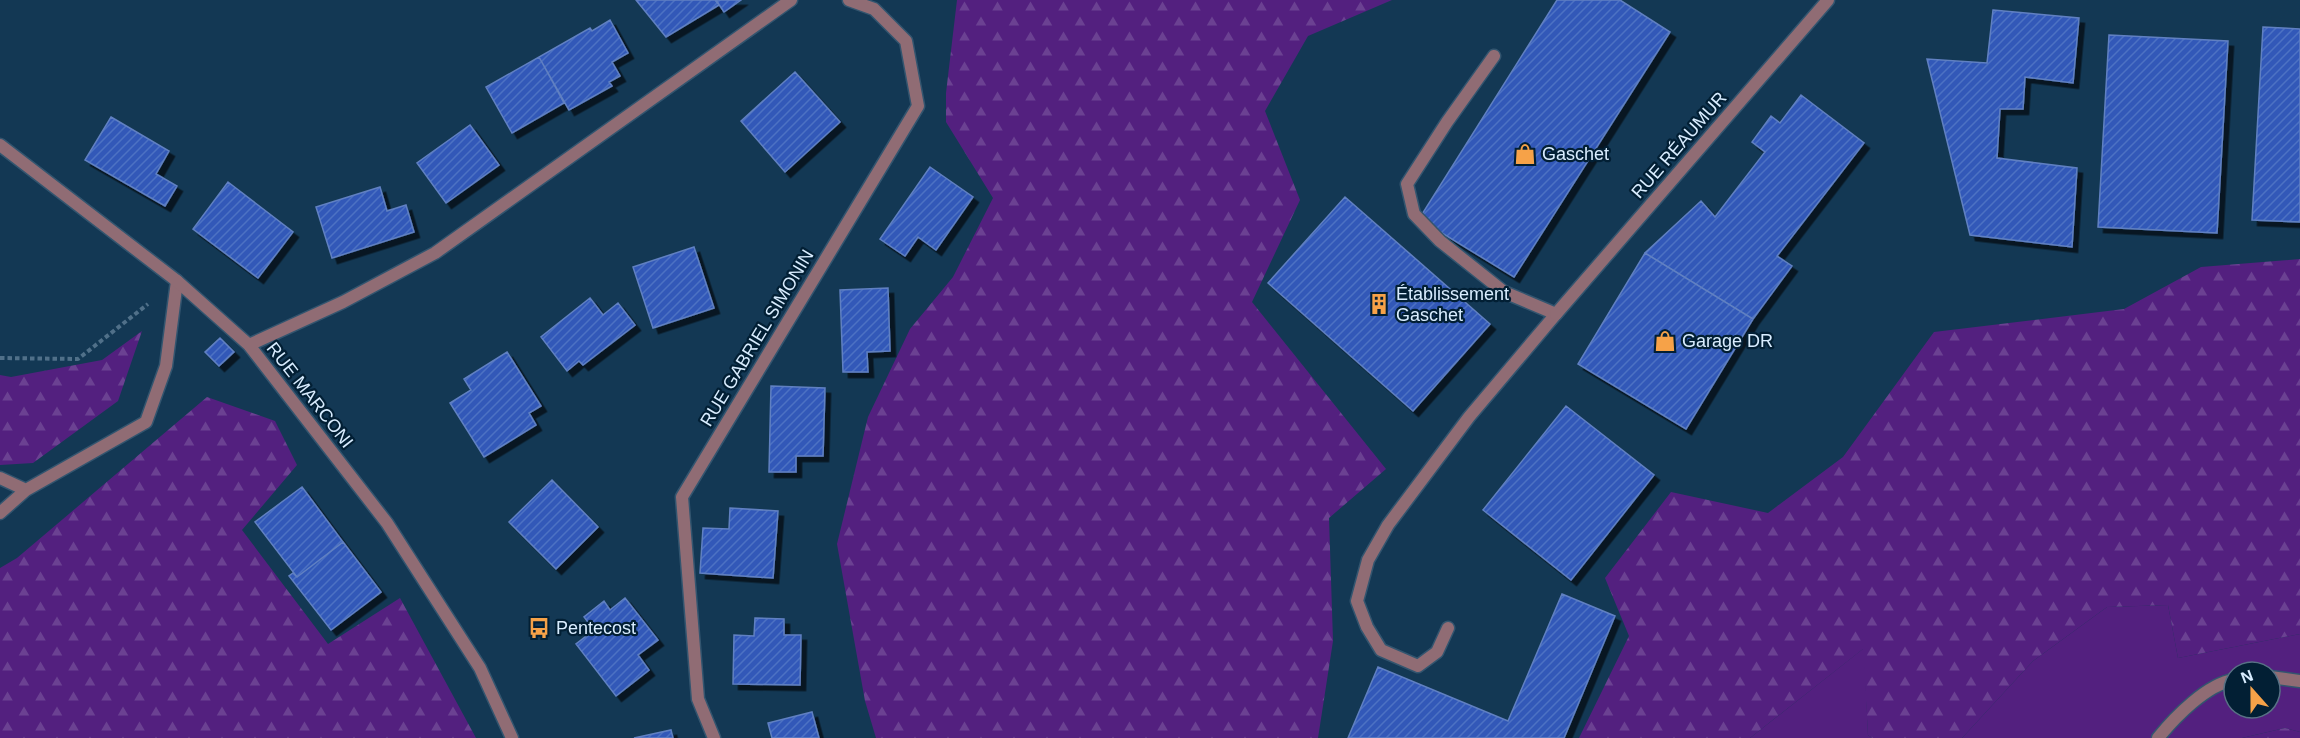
<svg xmlns="http://www.w3.org/2000/svg" width="2300" height="738" viewBox="0 0 2300 738" font-family="Arial,sans-serif">
<defs>
<pattern id="forest-firs" width="22" height="20" patternUnits="userSpaceOnUse" patternTransform="scale(1.5)"><rect width="22" height="20" fill="#53207f"/><path d="M5 1l3.5 6h-7zM16 11l3.5 6h-7z" fill="#6b4192"/></pattern>
<pattern id="building-hatch" width="6" height="6" patternUnits="userSpaceOnUse" patternTransform="scale(1.5)"><rect width="6" height="6" fill="#3059b8"/><path d="M-1 1l2-2M0 6l6-6M5 7l2-2" fill="none" stroke="#4d71c3"/></pattern>
<filter id="shadow"><feDropShadow dx="5.5" dy="5.5" stdDeviation="0" flood-color="#0009"/></filter>
</defs>
<rect width="100%" height="100%" fill="#133854"/>
<path fill="#53207f" fill-rule="evenodd" d="M2168,605l10,53 122,-24v98l-15,-4 -43,10h-280l71,-77 74,-54zM2234,672h36v36h-36z
M1864,648l4,87 4,3h-122z"/>
<path fill="url(#forest-firs)" d="M957,0h435l-84,36 -43,75 35,89 -48,102 134,167 -57,49 4,123 -15,97h-442l-11,-37 -28,-157 31,-127 42,-88 43,-52 40,-79 -47,-76v-29z
M2300,259v375l-122,24 -10,-53 -61,2 -74,54 -71,77h-90l-4,-3 -5,-86 -113,89h-171l50,-102 -24,-58 66,-86 97,21 75,-56 91,-125 190,-23 77,-42z
M142,331l-24,70 -85,62 -33,2v-90l11,2 91,-17z
M207,397l68,24 22,44 -55,65 86,114 72,-46 76,140h-476v-170l17,-10z
M2285,728l15,4v6h-58z"/>
<path fill="url(#building-hatch)" stroke="#6180c2" stroke-width="1.5" filter="url(#shadow)" d="M636,0h79l4,5 -53,32z
M716,0h25l-17,12z
M1557,0h63l50,32 -156,245 -95,-58z
M1993,10l86,8 -6,65 -48,-6 -2,32h-23l-3,49 80,10 -5,79 -102,-12 -43,-176 60,4z
M610,20l18,33 -16,9 8,14 -11,6 3,4 -43,24 -30,-53 51,-29 2,3z
M2263,27l37,2v193l-48,-2z
M2109,35l119,6 -11,192 -119,-6z
M539,57l25,46 -52,30 -26,-46z
M795,72l45,50 -55,50 -44,-51z
M1801,95l63,48 -87,113 15,10 -39,53 -108,-66 56,-52 14,16 50,-65 -13,-10 19,-26 9,7z
M111,117l58,34 -13,23 21,12 -12,20 -80,-46z
M470,125l29,40 -53,38 -29,-40z
M930,167l43,30 -37,53 -18,-13 -13,19 -25,-17z
M228,182l65,50 -35,46 -65,-49z
M380,187l7,24 19,-6 8,27 -82,26 -16,-51z
M1345,197l145,127 -77,87 -145,-128z
M694,247l20,61 -61,20 -20,-61z
M1645,253l108,66 -67,110 -108,-65z
M888,288l2,63 -23,1 1,20h-25l-3,-82z
M590,298l13,17 15,-12 17,22 -52,40 -4,-4 -12,10 -26,-34z
M220,338l14,14 -15,14 -14,-14z
M507,352l34,54 -12,7 7,12 -52,32 -34,-54 21,-13 -7,-11z
M771,386l54,2 -2,68h-27v16h-27z
M1566,406l88,69 -83,105 -88,-70z
M552,480l46,47 -42,42 -47,-47z
M302,487l41,55 -46,35 -42,-55z
M730,508l48,3 -5,67 -73,-5 3,-45 26,1z
M343,542l38,50 -50,38 -42,-54 4,-3 4,4z
M1562,594l53,22 -51,122h-216l30,-71 130,54z
M625,598l33,42 -20,15 11,15 -33,26 -40,-52 18,-14 -10,-13 20,-16 6,9z
M755,618l29,1v16h17l-1,50 -67,-1 1,-49 20,1z
M812,712l7,26h-47l-4,-15z
M671,730l2,8h-39z"/>
<g fill="none" stroke-linecap="round" stroke-linejoin="round">
<defs>
<path id="service" d="M0,478l26,12
M0,513l26,-23 120,-68 20,-56 11,-85
M1448,628l-11,24 -19,14 -37,-16 -14,-23 -10,-26 11,-41 20,-35 81,-108 87,-103 -52,-22 -64,-51 -26,-27 -7,-30 40,-62 47,-66
M2270,677l30,4
M2158,738c17,-21 49,-54 76,-58"/>
<path id="minor" d="M0,145l177,136 72,64 138,178 93,145 32,70
M1556,314l272,-314
M249,345l94,-43 92,-49 356,-253
M714,738l-16,-39 -16,-202 236,-391 -12,-65 -32,-32 -25,-9"/>
</defs>
<use href="#service" stroke="#33556f" stroke-width="15"/>
<use href="#minor" stroke="#33556f" stroke-width="15"/>
<path stroke="#507089" stroke-width="4" stroke-dasharray="4.5 3" stroke-linecap="butt" d="M0,358l78,1 70,-55"/>
<use href="#service" stroke="#906c74" stroke-width="12"/>
<use href="#minor" stroke="#906c74" stroke-width="12"/>
</g>
<defs>
<symbol id="shop-bare" viewBox="-9 -9 18 18"><path d="M-5-2.5h2.3a2.7 3.5 0 0 1 5.4 0H5L5.5 6h-11ZM-1.5-2.5h3a1.5 2.3 0 0 0-3 0Z" fill="#f6a248" stroke="#021f34" stroke-width="2.5" paint-order="stroke"/></symbol>
<symbol id="building-bare" viewBox="-9 -9 18 18"><path d="M-4-6H4V6H1V3H-1V6H-4ZM-2.5-4.3h1.7v1.8h-1.7ZM.8-4.3h1.7v1.8H.8ZM-2.5-1h1.7V.8h-1.7ZM.8-1h1.7V.8H.8Z" fill="#f6a248" stroke="#021f34" stroke-width="2.5" paint-order="stroke"/></symbol>
<symbol id="bus-bare" viewBox="-9 -9 18 18"><path d="M-5-6H5V4H4V6H2V4H-2V6H-4V4H-5ZM-3.5-4V0h7V-4ZM-3.5 1.2v1.5H-2V1.2ZM2 1.2v1.5H3.5V1.2Z" fill="#f6a248" stroke="#021f34" stroke-width="2.5" paint-order="stroke"/></symbol>
</defs>
<g fill-rule="evenodd">
<use href="#shop-bare" x="1510" y="139" width="30" height="30"/>
<use href="#building-bare" x="1364" y="289" width="30" height="30"/>
<use href="#shop-bare" x="1650" y="326" width="30" height="30"/>
<use href="#bus-bare" x="524" y="613" width="30" height="30"/>
</g>
<g text-anchor="middle" dominant-baseline="central" stroke-width="4.5" stroke-linejoin="round" paint-order="stroke">
<g font-size="18" fill="#d9edff" stroke="#021f34">
<text transform="translate(1679 145) rotate(-49)">RUE RÉAUMUR</text>
<text transform="translate(757 338) rotate(-59)">RUE GABRIEL SIMONIN</text>
<text transform="translate(310 395) rotate(52)">RUE MARCONI</text>
</g>
<g font-size="18" fill="#d9edff" stroke="#021f34" text-anchor="start">
<text x="1542" y="154">Gaschet</text>
<text x="1396" y="294">Établissement<tspan x="1396" dy="21">Gaschet</tspan></text>
<text x="1682" y="341">Garage DR</text>
<text x="556" y="628">Pentecost</text>
</g>
</g>
<g transform="translate(2252 690) rotate(339)"><circle r="28" fill="#021f34" stroke="#587185" stroke-width="1.5"/>
<path d="M0-4.5L10 22L0 15L-10 22Z" fill="#f6a248"/>
<text y="-9" font-size="16" font-weight="bold" text-anchor="middle" fill="#d9edff">N</text>
</g>
</svg>
